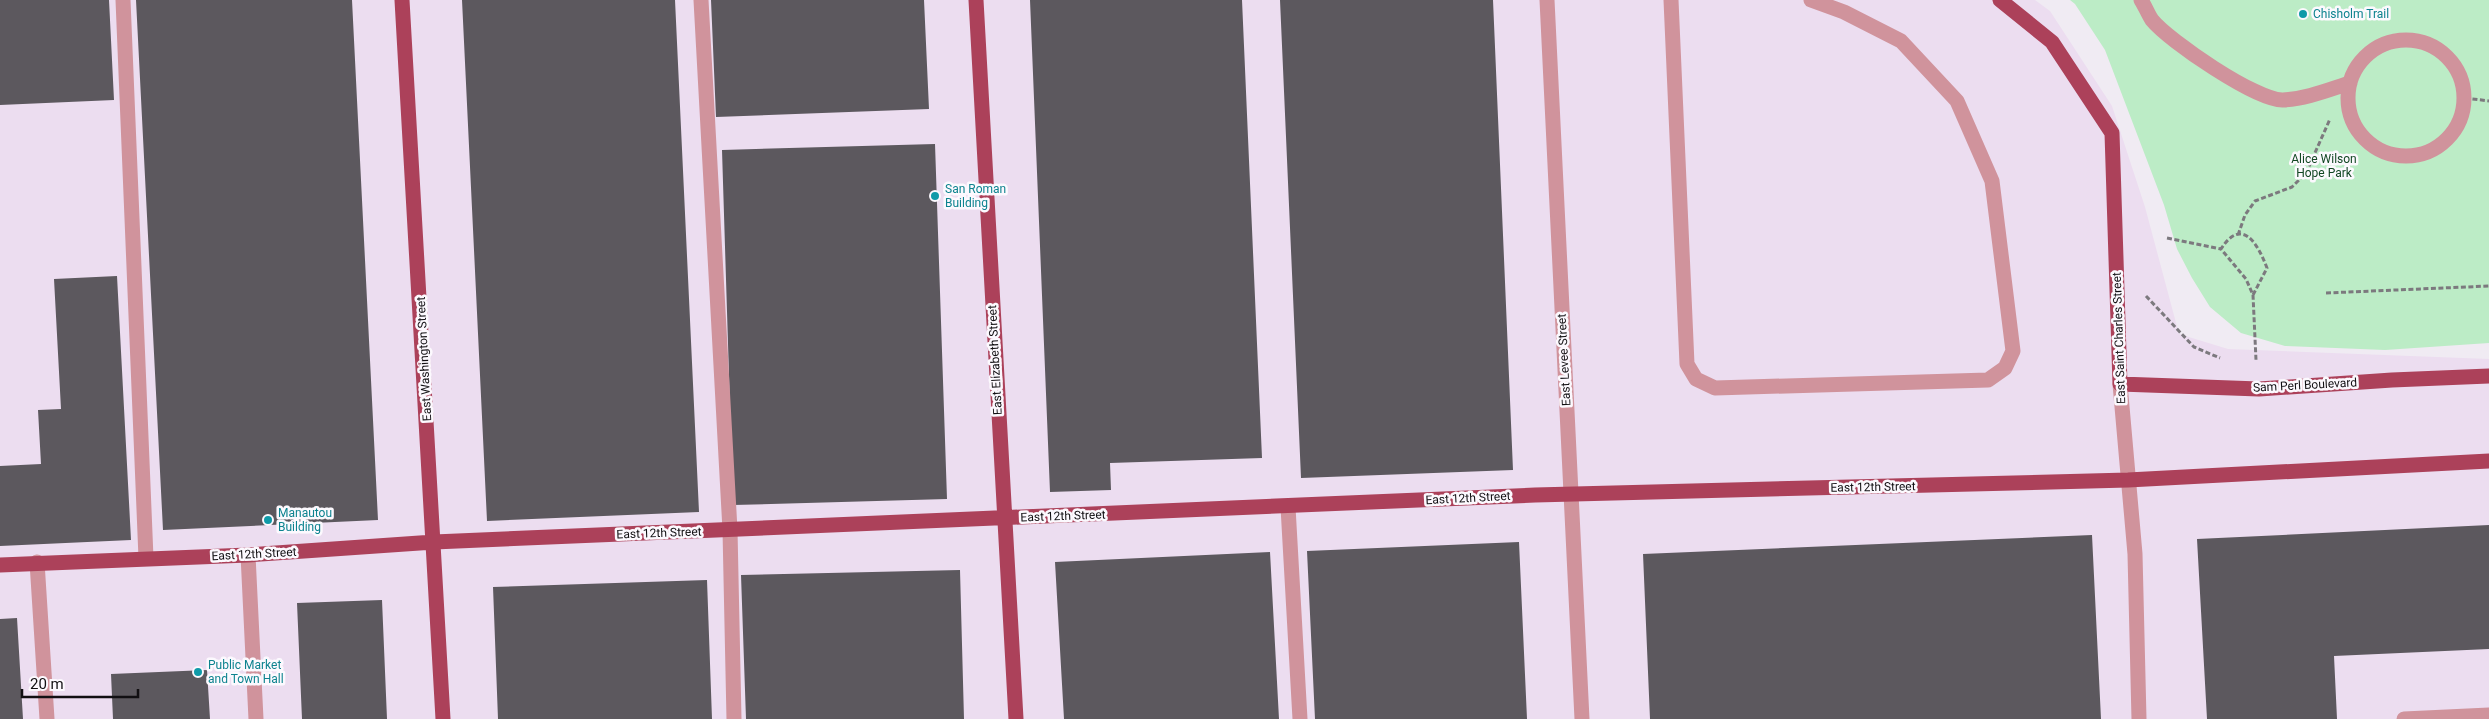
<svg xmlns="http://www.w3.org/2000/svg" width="2489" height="719" viewBox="0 0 2489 719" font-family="Roboto,sans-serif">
<rect width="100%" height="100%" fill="#f0ebf3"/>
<path fill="#ecddf0" d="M0,0h2035l15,11 62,95 33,101 34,127 49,15 261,10v360h-2489z"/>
<path fill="#bcecc6" d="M2070,0h419v343l-104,7 -100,-4 -44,-13 -31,-26 -18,-29 -15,-29 -13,-44 -59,-155 -30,-46z"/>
<path fill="#5c585e" d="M0,0h109l5,100 -114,5z
M136,0h216l26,520 -215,10z
M462,0h213l24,512 -212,9z
M711,0h213l5,109 -213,8z
M1030,0h212l20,458 -152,5 1,27 -61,2z
M1280,0h213l20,470 -212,8z
M935,144l12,355 -214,6 -11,-355z
M117,276l14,264 -131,6v-80l41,-2 -3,-54 23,-1 -7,-130z
M2489,525v124l-155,7 3,63h-130l-10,-180z
M2092,535l9,184h-451l-7,-165z
M1519,542l8,177h-212l-8,-168z
M1270,552l9,167h-215l-9,-157z
M960,570l4,149h-218l-5,-144z
M707,580l5,139h-214l-5,-132z
M382,600l5,119h-85l-5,-116z
M17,618l6,101h-23v-100z
M207,670l3,49h-97l-2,-45z"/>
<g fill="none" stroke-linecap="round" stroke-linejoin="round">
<path stroke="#7c797e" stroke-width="3" stroke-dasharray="5 2.5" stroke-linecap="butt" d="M2465,98l24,3
M2238,235l7,-20 10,-14 37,-14 14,-14 24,-54
M2167,238l54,11
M2326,293l163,-7
M2253,295l14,-27c-9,-24 -25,-52 -46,-19l25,30 7,16 3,65
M2146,296l48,51 26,11"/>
<path stroke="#d0939c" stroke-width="15" d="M123,0l23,558
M701,0l29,530 4,189
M1547,0l35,719
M1671,0l16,364 9,15 19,9 273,-8 17,-12 8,-17 -21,-170 -35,-80 -56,-60 -57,-29 -33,-12
M2141,0c4,6 7,14 11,20 17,21 105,81 131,80 23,-1 45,-10 67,-17
M2348 98a58 58 0 1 1 116 0a58 58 0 1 1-116 0Z
M2120,384l15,170 4,165
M1288,507l12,212
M248,555l8,164
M37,562l10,157
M2404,719l85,-4"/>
<path stroke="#ac415a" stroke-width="15" d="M402,0l41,719
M976,0l40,719
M2000,0l52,42 60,91 8,251 139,5 133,-9 97,-4
M0,565l248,-10 186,-13 1101,-47 593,-15 361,-19"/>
</g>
<g fill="#0f9aa8" stroke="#fcf9fe" stroke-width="2">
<circle cx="2303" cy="14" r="5"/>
<circle cx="935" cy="196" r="5"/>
<circle cx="268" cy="520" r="5"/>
<circle cx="198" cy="672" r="5"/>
</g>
<g text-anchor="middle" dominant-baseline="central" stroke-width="5" stroke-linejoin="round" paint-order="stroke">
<g font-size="12" fill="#0d838f" stroke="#fcf9fe" text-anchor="start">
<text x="2313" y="14">Chisholm Trail</text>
<text x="945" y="189">San Roman<tspan x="945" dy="14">Building</tspan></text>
<text x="278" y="513">Manautou<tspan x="278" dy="14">Building</tspan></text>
<text x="208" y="665">Public Market<tspan x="208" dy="14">and Town Hall</tspan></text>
</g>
<g font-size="12" fill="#124723" stroke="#fcf9fe">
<text x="2324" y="159">Alice Wilson<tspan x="2324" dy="14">Hope Park</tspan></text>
</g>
<g font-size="12" fill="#110f12" stroke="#fcf9fe">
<text transform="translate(2119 338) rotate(-92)">East Saint Charles Street</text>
<text transform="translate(424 359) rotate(-93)">East Washington Street</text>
<text transform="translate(995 360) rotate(-93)">East Elizabeth Street</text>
<text transform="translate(1564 360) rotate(-93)">East Levee Street</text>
<text transform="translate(2305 385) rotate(-3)">Sam Perl Boulevard</text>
<text transform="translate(1873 487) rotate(-1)">East 12th Street</text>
<text transform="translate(1468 498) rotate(-3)">East 12th Street</text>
<text transform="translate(1063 516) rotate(-2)">East 12th Street</text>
<text transform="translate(659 533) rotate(-2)">East 12th Street</text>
<text transform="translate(254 554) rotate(-3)">East 12th Street</text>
</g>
</g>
<path d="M22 689v8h116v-8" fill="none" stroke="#110f12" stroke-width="2.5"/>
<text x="30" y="689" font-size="15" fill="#110f12" stroke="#fcf9fe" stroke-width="4" paint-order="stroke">20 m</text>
</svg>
